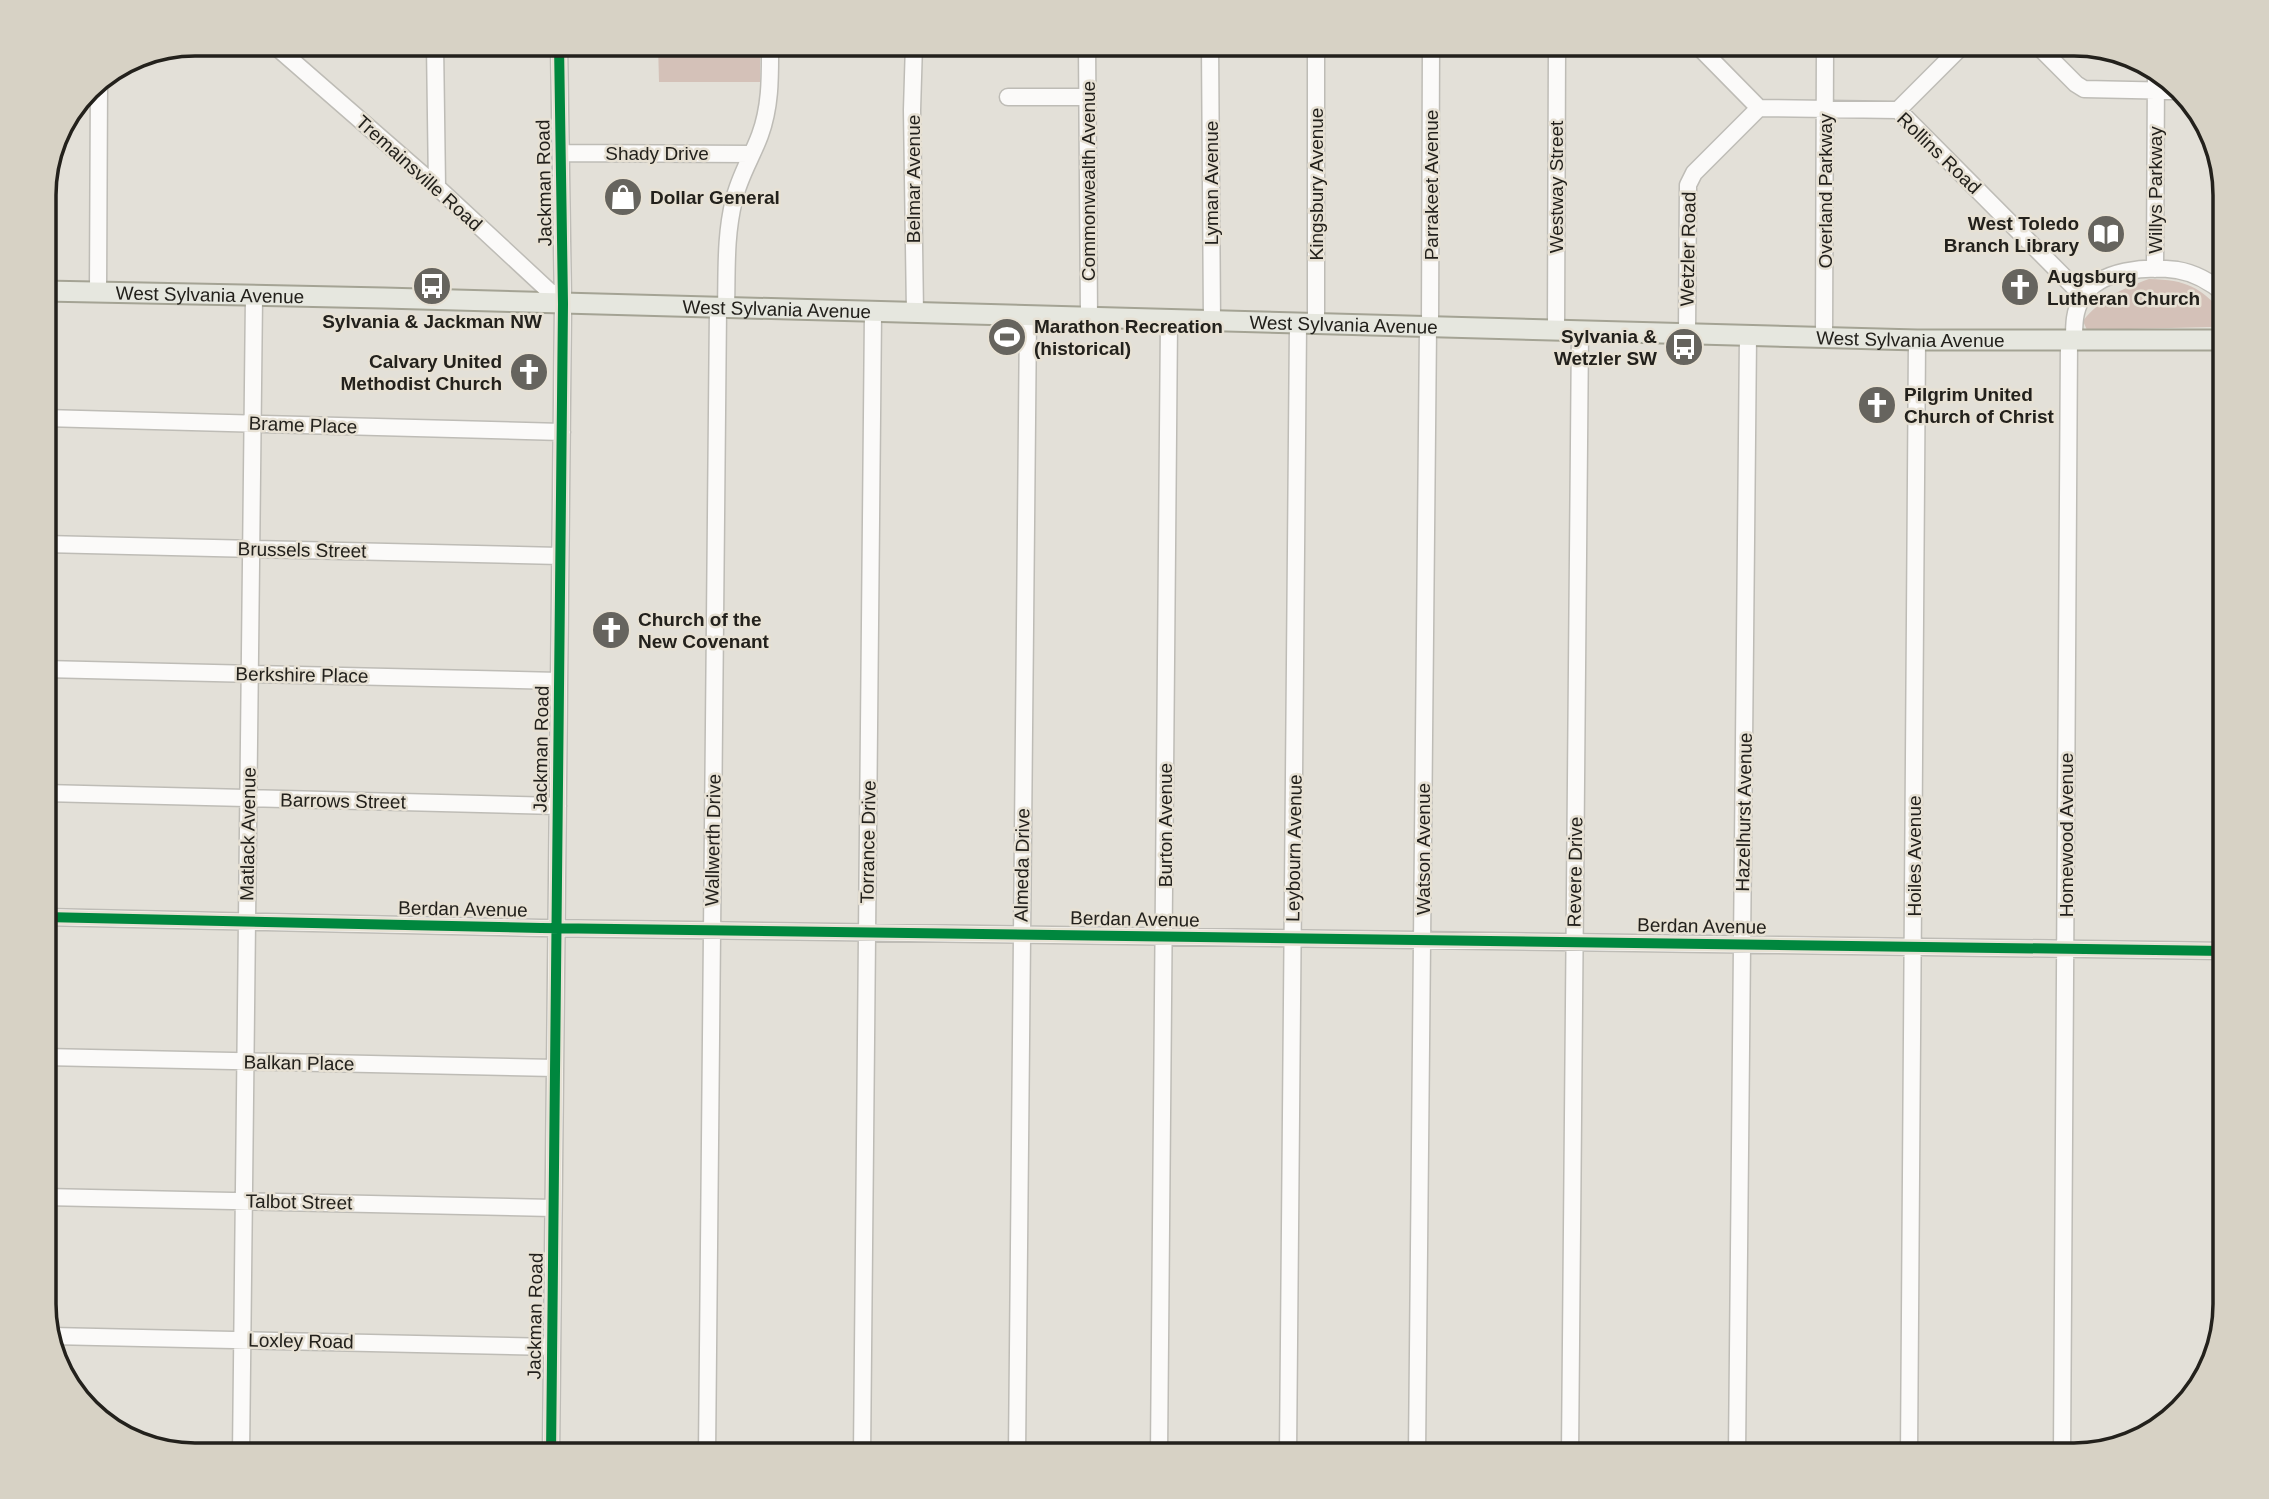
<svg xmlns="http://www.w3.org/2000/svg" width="2269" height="1499" viewBox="0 0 2269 1499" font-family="Arial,sans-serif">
<rect width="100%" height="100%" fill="#e3e0d8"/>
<path fill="#d4c1b8" d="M572,44h188v38h-101l-1,-38z
M2149,279c39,1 50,8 76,35v13l-9,2 -5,-2 -124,3 -4,-9c18,-23 39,-32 66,-42z"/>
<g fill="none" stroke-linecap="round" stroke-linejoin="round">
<defs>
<path id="minor" d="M273,44l164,143 126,117
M435,44l2,143
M914,44l-2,66 3,203
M1087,44l2,274
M1210,44l2,278
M1316,44v280
M1696,44l63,64 139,2 185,186
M2036,44l40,40 8,5 95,2
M1008,97h79
M1898,110l66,-66
M561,153l191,1
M2155,269l1,-200
M98,293l1,-213
M726,308c1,-36 -1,-72 8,-108 5,-23 18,-43 26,-65 11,-30 10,-60 10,-91
M1430,327l1,-283
M1556,331l1,-287
M1687,334l1,-149 6,-12 65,-65
M1824,337l1,-293
M2074,340c0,-15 0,-29 8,-42 17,-29 66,-32 95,-28 18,3 35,13 48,24
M44,418l518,14
M44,544l516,12
M44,669l515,12
M44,793l514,13
M44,917l497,11 1684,23
M44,1057l511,11
M44,1197l509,11
M51,1336l501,11
M241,1455l13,-1159
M551,1455l12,-1151 -4,-260
M707,1455l11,-1147
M862,1455l11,-1143
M1017,1455l11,-1139
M1159,1455l10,-1135
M1288,1455l10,-1131
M1417,1455l11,-1128
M1570,1455l10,-1124
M1737,1455l11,-1119
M1909,1455l8,-1115
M2062,1455l7,-1115"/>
<g id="major">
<path id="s1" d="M44,291l340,7 1533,42h308"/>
</g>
</defs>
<use href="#minor" stroke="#bebcb6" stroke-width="19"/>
<use href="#major" stroke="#a4a394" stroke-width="23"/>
<use href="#minor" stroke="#fbfaf9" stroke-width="16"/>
<use href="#major" stroke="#e6e7df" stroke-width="19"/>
<defs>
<path id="cycleway" d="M44,917l497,11 1684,23
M551,1455l12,-1151 -4,-260"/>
</defs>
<use href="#cycleway" stroke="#e7e1d4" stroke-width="15"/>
<use href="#cycleway" stroke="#00873e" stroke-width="10"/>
</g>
<defs>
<symbol id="shop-disc" viewBox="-11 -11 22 22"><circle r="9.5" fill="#66645e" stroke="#e7e1d4"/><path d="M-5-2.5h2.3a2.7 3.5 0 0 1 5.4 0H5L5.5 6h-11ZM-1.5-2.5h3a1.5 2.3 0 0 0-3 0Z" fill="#fff"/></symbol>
<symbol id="library-disc" viewBox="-11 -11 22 22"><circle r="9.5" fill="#66645e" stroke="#e7e1d4"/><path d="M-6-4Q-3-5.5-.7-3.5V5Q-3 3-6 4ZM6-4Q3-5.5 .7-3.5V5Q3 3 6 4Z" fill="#fff"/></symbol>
<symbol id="bus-disc" viewBox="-11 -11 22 22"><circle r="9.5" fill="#66645e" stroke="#e7e1d4"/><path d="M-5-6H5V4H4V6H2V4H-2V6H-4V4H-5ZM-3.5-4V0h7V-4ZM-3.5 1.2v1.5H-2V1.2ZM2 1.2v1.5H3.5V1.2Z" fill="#fff"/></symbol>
<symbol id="church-disc" viewBox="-11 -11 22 22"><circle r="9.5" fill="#66645e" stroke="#e7e1d4"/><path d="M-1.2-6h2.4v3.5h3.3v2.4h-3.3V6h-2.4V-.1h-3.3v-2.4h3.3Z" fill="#fff"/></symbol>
<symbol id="stadium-disc" viewBox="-11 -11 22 22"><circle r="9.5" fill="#66645e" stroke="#e7e1d4"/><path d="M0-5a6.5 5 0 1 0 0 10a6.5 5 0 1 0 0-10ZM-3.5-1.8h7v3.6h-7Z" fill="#fff"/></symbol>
</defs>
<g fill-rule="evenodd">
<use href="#shop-disc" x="601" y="175" width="44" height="44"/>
<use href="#library-disc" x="2084" y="212" width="44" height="44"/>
<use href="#bus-disc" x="410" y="264" width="44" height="44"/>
<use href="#church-disc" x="1998" y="265" width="44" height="44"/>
<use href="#stadium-disc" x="985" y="315" width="44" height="44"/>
<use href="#bus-disc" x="1662" y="325" width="44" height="44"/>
<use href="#church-disc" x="507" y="350" width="44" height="44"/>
<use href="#church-disc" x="1855" y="383" width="44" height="44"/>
<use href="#church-disc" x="589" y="608" width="44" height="44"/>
</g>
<g text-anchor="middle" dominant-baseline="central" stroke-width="5" stroke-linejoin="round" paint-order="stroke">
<g font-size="19" fill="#23211c" stroke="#e7e1d4">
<text x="657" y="153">Shady Drive</text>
<text transform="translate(1939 153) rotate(44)">Rollins Road</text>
<text transform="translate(419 173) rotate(42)">Tremainsville Road</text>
<text transform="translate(913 179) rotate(-90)">Belmar Avenue</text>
<text transform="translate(1088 181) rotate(-90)">Commonwealth Avenue</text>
<text transform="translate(544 183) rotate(-91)">Jackman Road</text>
<text transform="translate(1211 183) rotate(-90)">Lyman Avenue</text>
<text transform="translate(1316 184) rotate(-90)">Kingsbury Avenue</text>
<text transform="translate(1431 185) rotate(-90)">Parrakeet Avenue</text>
<text transform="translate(1556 187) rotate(-90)">Westway Street</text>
<text transform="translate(2155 190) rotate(-90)">Willys Parkway</text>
<text transform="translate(1825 191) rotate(-90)">Overland Parkway</text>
<text transform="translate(1688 249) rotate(-89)">Wetzler Road</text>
<text stroke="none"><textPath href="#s1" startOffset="166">West Sylvania Avenue</textPath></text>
<text stroke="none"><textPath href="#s1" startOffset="733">West Sylvania Avenue</textPath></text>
<text stroke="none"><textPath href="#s1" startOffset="1300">West Sylvania Avenue</textPath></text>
<text stroke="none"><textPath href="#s1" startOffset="1867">West Sylvania Avenue</textPath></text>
<text transform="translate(303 425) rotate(2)">Brame Place</text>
<text transform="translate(302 550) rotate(1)">Brussels Street</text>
<text transform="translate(302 675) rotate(1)">Berkshire Place</text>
<text transform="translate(541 749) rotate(-89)">Jackman Road</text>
<text transform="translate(343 801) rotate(1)">Barrows Street</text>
<text transform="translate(1744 812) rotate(-89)">Hazelhurst Avenue</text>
<text transform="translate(1165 825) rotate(-90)">Burton Avenue</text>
<text transform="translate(248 834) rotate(-89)">Matlack Avenue</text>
<text transform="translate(2066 835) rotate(-90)">Homewood Avenue</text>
<text transform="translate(713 840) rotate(-89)">Wallwerth Drive</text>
<text transform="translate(868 842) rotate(-89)">Torrance Drive</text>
<text transform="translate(1294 848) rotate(-89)">Leybourn Avenue</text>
<text transform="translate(1423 849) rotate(-90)">Watson Avenue</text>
<text transform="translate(1914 856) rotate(-90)">Hoiles Avenue</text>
<text transform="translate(1022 865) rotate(-89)">Almeda Drive</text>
<text transform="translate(1575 872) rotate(-89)">Revere Drive</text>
<text transform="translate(463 909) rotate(1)">Berdan Avenue</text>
<text transform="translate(1135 919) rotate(1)">Berdan Avenue</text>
<text transform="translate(1702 926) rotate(1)">Berdan Avenue</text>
<text transform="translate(299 1063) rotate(1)">Balkan Place</text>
<text transform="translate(299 1202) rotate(1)">Talbot Street</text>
<text transform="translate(535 1316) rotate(-89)">Jackman Road</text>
<text transform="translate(301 1341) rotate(1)">Loxley Road</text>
</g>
<g font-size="19" font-weight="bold" fill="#23211c" stroke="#e7e1d4" text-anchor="start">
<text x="650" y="197">Dollar General</text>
<text x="2079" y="223" text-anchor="end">West Toledo<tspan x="2079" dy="22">Branch Library</tspan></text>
<text x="2047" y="276">Augsburg<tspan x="2047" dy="22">Lutheran Church</tspan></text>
<text x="432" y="321" text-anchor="middle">Sylvania &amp; Jackman NW</text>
<text x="1034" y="326">Marathon Recreation<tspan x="1034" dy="22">(historical)</tspan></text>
<text x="1657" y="336" text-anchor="end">Sylvania &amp;<tspan x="1657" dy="22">Wetzler SW</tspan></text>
<text x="502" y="361" text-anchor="end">Calvary United<tspan x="502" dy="22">Methodist Church</tspan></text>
<text x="1904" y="394">Pilgrim United<tspan x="1904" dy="22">Church of Christ</tspan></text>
<text x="638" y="619">Church of the<tspan x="638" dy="22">New Covenant</tspan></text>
</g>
</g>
<path d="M0 0H2269V1499H0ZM195 56H2074A139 139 0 0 1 2213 195V1304A139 139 0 0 1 2074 1443H195A139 139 0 0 1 56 1304V195A139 139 0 0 1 195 56Z" fill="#d7d2c5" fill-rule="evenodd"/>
<path fill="none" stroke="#23211c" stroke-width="3.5" d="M195 56H2074A139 139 0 0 1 2213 195V1304A139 139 0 0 1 2074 1443H195A139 139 0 0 1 56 1304V195A139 139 0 0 1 195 56Z"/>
</svg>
